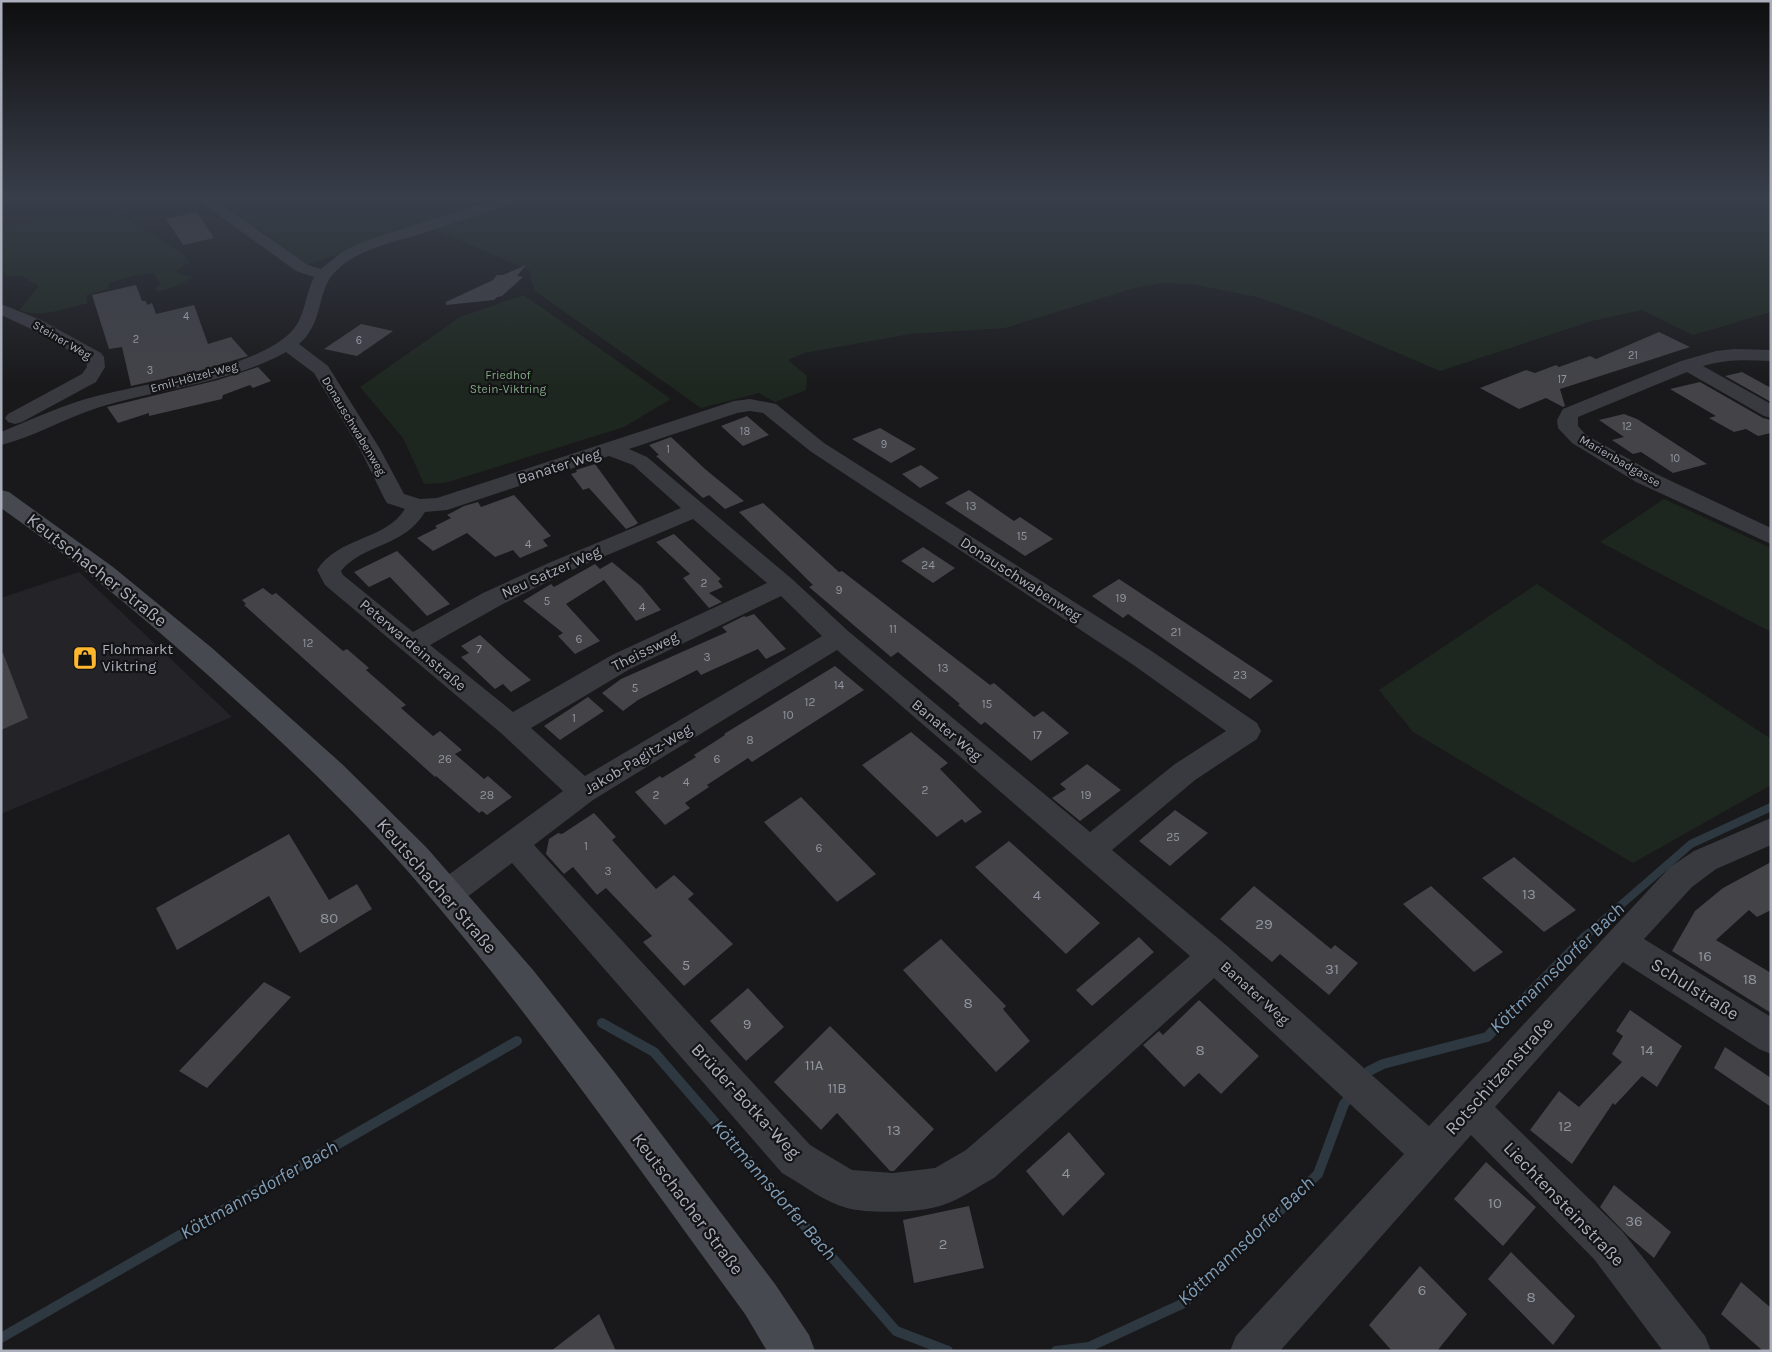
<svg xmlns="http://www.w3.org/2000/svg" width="1772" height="1352" viewBox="0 0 1772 1352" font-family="Karla,sans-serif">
<rect width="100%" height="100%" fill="#19191b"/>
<path fill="#242428" d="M79,572l153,145 -231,97v-216z"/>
<path fill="#1e271f" d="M214,197h292l-89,28 -109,40z
M521,197h1250v6l-34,-5 3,5 31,8v101l-78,23 -51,-25 -50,11 -152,50 -126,-54 -57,-20 -65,-13 -32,-1 -29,6 -126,39 -95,6 -106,19 -16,7 19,16 -1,14 -31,12 -16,-9 -58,15 -166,-117 -6,-21 -99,-42z
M119,214l63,39 8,9 -13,8 1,3 15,4 -16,9 -20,6 -1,-4 4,-5 -7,-10 -17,2 -27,8 -1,6 -22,6 2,8c-22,5 -47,16 -69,7l20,-24 -18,-10h-14l-6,-6v-42l69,-12 9,4z
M524,295l147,104 -47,28 -179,56 -21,1 -21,-46 -43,-51 100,-70z
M1664,499l107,49v84l-171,-90z
M1537,584l234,155v46l-138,78 -220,-131 -34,-42z"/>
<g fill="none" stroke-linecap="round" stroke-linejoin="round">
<path stroke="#2d3840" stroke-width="8" d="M1584,937l107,-93 80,-37"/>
<path stroke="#2d3840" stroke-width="10" d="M602,1023l52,29 242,279 52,20
M1363,1080l6,-9 14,-7 104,-27 99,-101
M1,1338l516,-297
M1056,1351l33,-4 95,-44 134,-129 26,-70 8,-10"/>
</g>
<path fill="#434348" d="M197,212l17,26 -31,7 -17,-26z
M526,265l-9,11 6,1 -21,19 -5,1 -3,3 -48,5v-3l47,-22 4,-5h6z
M136,285l6,16h4l1,4 5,-2 4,11 38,-9 14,39 23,-7 17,19 -50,15 -67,15 -9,-39 -13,2 -17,-54z
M361,324l32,7 -36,25 -33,-7z
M1659,332l31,15 -130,42 5,17 -2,1 -17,-9 -27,11 -39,-21 46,-18 9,3 21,-8 3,2 31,-11 6,3z
M258,367l13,14 -18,7 -3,-3 -27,10 -1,4 -73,17v-3l-31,10 -11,-16 111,-27z
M1742,372l29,16v14l-46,-26z
M1700,382l63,36 8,2v13l-13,3 -12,-7 -12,3 -25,-14 7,-2 -46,-27z
M1624,414l13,5 70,45 -34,9 -32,-21 -8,2 -21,-14 12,-3 -25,-17z
M747,416l22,19 -26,11 -22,-20z
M880,428l36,21 -25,14 -39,-24z
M671,437l34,32 39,32 -19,8 -16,-14 -6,3 -47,-42 3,-1 -10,-10z
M595,464l43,59 -3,2 -9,4 -37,-41 -6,2 -12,-16 6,-2 -1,-2z
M921,465l18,13 -19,10 -18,-14z
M969,490l45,31 6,-4 33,22 -28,17 -80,-53z
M514,495l37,41 -8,4 5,6 -28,12 -7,-8 -18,7 -28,-24 -34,18 -16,-13 20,-10 -2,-2 16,-8 -4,-3 17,-9 14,-4 3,5z
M763,503l76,69 3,-1 148,114 4,-2 40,34 9,-6 26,22 -38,28 -46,-39 -4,3 -23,-20 2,-1 -62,-52 -7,5 -82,-70 4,-2 -74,-73z
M674,534l47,45 -3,2 5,6 -14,6 13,9 -13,6 -26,-30 7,-4 -34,-32z
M923,547l32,21 -22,15 -32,-22z
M397,551l53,53 -23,12 -37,-39 -21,10 -15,-15z
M612,562l29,24 20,24 -25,11 -32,-41 -38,24 34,37 -25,13 -17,-18 5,-3 -40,-32 28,-17 3,3 41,-23 5,5z
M1119,579l112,74 42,28 -23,18 -122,-85 -5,4 -31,-22z
M263,588l9,7 4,-2 67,58 4,-2 22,19 -3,2 40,35 -5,3 32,28 7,-5 22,19 -7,4 29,25 4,-3 24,21 -25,18 -5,-4 -3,2 -43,-37 -1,1 -191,-172 2,-1 -4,-4z
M754,614l32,35 -20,10 -8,-10 -57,26 -4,-5 -59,30 -15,11 -21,-18 19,-14 106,-47 -5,-5 22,-11 2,1z
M480,635l22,20 29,25 -20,12 -8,-8 -8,5 -34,-32 8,-4 -8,-7z
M1,653h2l25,65 -27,12z
M835,666l29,24 -112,72 -4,-4 -41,27 2,2 -24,16 5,5 -25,17 -30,-33 25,-16 2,2 34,-21 -2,-2 31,-20 -1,-1z
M588,697l16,14 -44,29 -16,-14z
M911,732l37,31 -8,6 42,43 -17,11 -3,-4 -25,18 -75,-72z
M1087,764l34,26 -41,31 -28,-23 14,-9 -6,-5z
M801,797l75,77 -39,28 -73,-80z
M1175,810l33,23 -38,33 -31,-25z
M594,813l22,24 -4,3 44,49 18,-14 20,19 -6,5 45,45 -49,42 -41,-44 9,-6 -46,-48 -9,7 -24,-28 -9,7 -18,-20 3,-15 9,-6 4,1z
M289,834l40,66 28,-16 15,25 -72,44 -31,-57 -92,54 -21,-42z
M1009,841l91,82 -34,31 -91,-87z
M1514,857l62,53 -32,22 -62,-54z
M1771,862v48l-14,7 -8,-7 -33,30 55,33v40l-99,-62 23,-40 28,-23z
M1254,886l77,63 4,-4 23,18 -29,32 -49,-41 -8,8 -52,-43z
M1431,886l72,66 -29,20 -71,-68z
M1139,937l15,15 -62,54 -16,-16z
M941,939l65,67 -3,3 27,32 -34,31 -93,-102z
M264,982l27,15 -84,91 -28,-17z
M748,988l36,39 -38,34 -36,-40z
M1199,1000l60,56 -38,38 -22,-21 -15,14 -41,-42 16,-14 4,4z
M1630,1010l52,36 -25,41 -15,-11 -27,29 -2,-2 -41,61 -42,-34 29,-39 20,16 43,-45 -10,-8 11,-18 -7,-5z
M830,1026l104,103 -40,42h-4l-53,-58 -16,17 -47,-48z
M1725,1047l46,31v29l-57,-39z
M1069,1132l36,42 -42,42 -37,-45z
M1486,1162l50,45 -33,39 -49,-47z
M1614,1185l57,47 -17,26 -26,-22 -28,-29z
M969,1206l15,62 -70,15 -11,-63z
M1511,1252l64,64 -22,29 -65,-66z
M1420,1266l47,48 -30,37h-45l-23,-26z
M1741,1282l30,26v43h-8l-42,-37z
M599,1314l17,37h-65z"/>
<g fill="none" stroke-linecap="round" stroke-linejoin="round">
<path fill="#393a40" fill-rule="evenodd" d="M194,197h17l97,68 13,4 21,-17 23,-11 137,-44h22l-2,3 -12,4c-28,9 -55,19 -83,28 -31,10 -70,16 -93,41 -18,20 -10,50 -35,71l29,22 52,83 24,45 16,5 17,-1 297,-97 16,-2 26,5 48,39 326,207 107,73 4,8 -4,8 -62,41 -83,70 114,95 203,181 241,-259 24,-16 77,-33v27l-55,24 -24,18 -48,52 127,78v37l-12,-5 -136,-87 -128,145 127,124 83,105 6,15h-48l-69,-92 -123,-124 -191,216h-50l6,-15 168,-182 -190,-176 -220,200c-17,9 -33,21 -51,27 -22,8 -74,9 -96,3 -23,-6 -45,-24 -65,-35l-270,-310 -54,41 -11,4 -11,-4 -5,-10 5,-10 127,-93 -62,-58 -176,-148 -8,-15c22,-34 68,-29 88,-61l-18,-6 -3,-5 -24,-49 -46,-76 -28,-21c-58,32 -126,36 -189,56 -32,10 -63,29 -96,37v-13c32,-13 63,-28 96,-36 53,-14 154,-26 193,-63 15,-14 15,-38 24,-56l-18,-6zM750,411l13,2 47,38 322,213 94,67 -51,33 -85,68 -242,-201 -56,-52 -145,-122 -18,-8 108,-36zM609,456l24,9 48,43 -130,54 -68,31 -70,39 -70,-57 -2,-4c23,-28 62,-23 84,-59l22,-2zM693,519l74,64 -155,72 -99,57 -83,-67 71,-40 66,-33zM781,596l41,40 -237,140 -54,-48 99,-59zM837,650l353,306 -224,194 -31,18 -42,5 -41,-3 -42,-25 -276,-300 59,-45z
M1,304l40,16 60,33 3,4 1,10 -9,15 -74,40 -7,2 -7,-2 -3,-4 3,-4 74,-40 5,-7 -1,-7 -57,-32 -28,-13z
M1735,349l36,1v11c-24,-1 -45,-2 -68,5l68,38v14l-7,-2 -77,-44 -109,45v9l8,9 66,37 119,56v16l-135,-62 -64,-39 -14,-15 -1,-8 6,-11 118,-48 35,-10z"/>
<path fill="#474950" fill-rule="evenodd" d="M1,490l8,2 104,75 99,81 130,116 85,84 106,122 82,103 160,211 34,51 6,16h-48l-22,-37c-105,-143 -206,-290 -321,-424 -56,-66 -119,-127 -183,-185 -76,-70 -155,-137 -240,-197z"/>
</g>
<linearGradient id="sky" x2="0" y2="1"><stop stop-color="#0e0e0f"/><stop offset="0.51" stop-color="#383e4a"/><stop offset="1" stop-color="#383e4a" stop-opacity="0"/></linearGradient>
<rect width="1772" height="387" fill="url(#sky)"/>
<defs>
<symbol id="shop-square" viewBox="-11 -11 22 22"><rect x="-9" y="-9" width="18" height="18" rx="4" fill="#feb72e" stroke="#141316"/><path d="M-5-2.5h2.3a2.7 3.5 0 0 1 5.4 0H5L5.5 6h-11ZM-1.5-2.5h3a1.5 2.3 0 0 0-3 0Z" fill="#111"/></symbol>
</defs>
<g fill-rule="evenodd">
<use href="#shop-square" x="71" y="644" width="28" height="28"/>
</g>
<g text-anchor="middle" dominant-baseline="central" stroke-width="4.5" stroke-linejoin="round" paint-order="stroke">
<g font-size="11" fill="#90949e">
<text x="186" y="316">4</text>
<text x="136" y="339">2</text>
<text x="359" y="340">6</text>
<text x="1633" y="355">21</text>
<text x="150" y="370">3</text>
<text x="1562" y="379">17</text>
<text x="1627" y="426">12</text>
<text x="745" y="431">18</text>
<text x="884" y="444">9</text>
<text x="668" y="449">1</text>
<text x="1675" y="458">10</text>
</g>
<g font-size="12" fill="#aaafbb" stroke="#141316">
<text transform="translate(62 340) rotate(30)">Steiner Weg</text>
<text transform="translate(194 377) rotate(-15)">Emil-Hölzel-Weg</text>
<text transform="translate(354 426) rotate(59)">Donauschwabenweg</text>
<text transform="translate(1620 461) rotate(30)">Marienbadgasse</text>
</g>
<g font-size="12" fill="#80a882" stroke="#141316">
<text x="508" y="375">Friedhof<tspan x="508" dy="14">Stein-Viktring</tspan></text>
</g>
<g font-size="12" fill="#90949e">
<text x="971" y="506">13</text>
<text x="1022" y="536">15</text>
<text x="528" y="544">4</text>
<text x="928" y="565">24</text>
<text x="704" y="583">2</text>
<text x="839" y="590">9</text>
<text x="1121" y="598">19</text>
<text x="547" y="601">5</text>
<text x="642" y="607">4</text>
<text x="893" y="629">11</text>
<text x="1176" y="632">21</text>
<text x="579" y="639">6</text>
<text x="308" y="643">12</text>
<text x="479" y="649">7</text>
<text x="707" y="657">3</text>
<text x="943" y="668">13</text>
<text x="1240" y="675">23</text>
<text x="839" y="685">14</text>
<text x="635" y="688">5</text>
<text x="810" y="702">12</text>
<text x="987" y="704">15</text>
<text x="788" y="715">10</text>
<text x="574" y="718">1</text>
<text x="1037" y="735">17</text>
<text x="750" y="740">8</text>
<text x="445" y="759">26</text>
<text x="717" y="759">6</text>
<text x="686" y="782">4</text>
<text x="925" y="790">2</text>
<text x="487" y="795">28</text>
<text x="656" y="795">2</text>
<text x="1086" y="795">19</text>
<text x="1173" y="837">25</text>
<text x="586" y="846">1</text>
<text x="819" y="848">6</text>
<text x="608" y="871">3</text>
</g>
<g font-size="15" fill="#aaafbb" stroke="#141316">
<text transform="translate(559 466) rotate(-18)">Banater Weg</text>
<text transform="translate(551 572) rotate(-24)">Neu Satzer Weg</text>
<text transform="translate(1021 579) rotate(33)">Donauschwabenweg</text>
<text transform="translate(413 645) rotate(40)">Peterwardeinstraße</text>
<text transform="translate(645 651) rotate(-26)">Theissweg</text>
<text transform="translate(947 730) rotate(40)">Banater Weg</text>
<text transform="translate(638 759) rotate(-31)">Jakob-Pagitz-Weg</text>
<text transform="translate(1255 993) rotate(42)">Banater Weg</text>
</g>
<g font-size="15" fill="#aaafbb" stroke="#141316" text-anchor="start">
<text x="102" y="649">Flohmarkt<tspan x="102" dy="17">Viktring</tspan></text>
</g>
<g font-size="15" fill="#90949e">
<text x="1529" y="894">13</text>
<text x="1037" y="895">4</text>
<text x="329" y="918">80</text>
<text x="1264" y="924">29</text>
<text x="1705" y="956">16</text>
<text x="686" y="965">5</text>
<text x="1332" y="969">31</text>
<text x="1750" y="979">18</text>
<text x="968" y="1003">8</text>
<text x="747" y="1024">9</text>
<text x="1200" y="1050">8</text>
<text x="1647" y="1050">14</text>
<text x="814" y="1065">11A</text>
<text x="837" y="1088">11B</text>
<text x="1565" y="1126">12</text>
<text x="894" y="1130">13</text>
<text x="1066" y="1173">4</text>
<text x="1495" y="1203">10</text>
<text x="1634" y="1221">36</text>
<text x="943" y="1244">2</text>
<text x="1422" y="1290">6</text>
<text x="1531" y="1297">8</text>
</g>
<g font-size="18" fill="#aaafbb" stroke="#141316">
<text transform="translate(97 570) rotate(38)">Keutschacher Straße</text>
<text transform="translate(437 886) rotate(49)">Keutschacher Straße</text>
<text transform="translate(1695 989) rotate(32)">Schulstraße</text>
<text transform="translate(1499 1076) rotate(-48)">Rotschitzenstraße</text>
<text transform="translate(746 1101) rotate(47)">Brüder-Botka-Weg</text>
<text transform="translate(688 1204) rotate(53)">Keutschacher Straße</text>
<text transform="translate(1564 1204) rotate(46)">Liechtensteinstraße</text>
</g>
<g font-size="19" font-style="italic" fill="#7f9eb8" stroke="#141316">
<text transform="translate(1557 968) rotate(-44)">Köttmannsdorfer Bach</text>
<text transform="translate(259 1190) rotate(-30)">Köttmannsdorfer Bach</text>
<text transform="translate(774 1190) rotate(49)">Köttmannsdorfer Bach</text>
<text transform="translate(1246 1241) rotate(-43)">Köttmannsdorfer Bach</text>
</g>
</g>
<rect width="1772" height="1352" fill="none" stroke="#aaafbb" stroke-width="5"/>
</svg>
